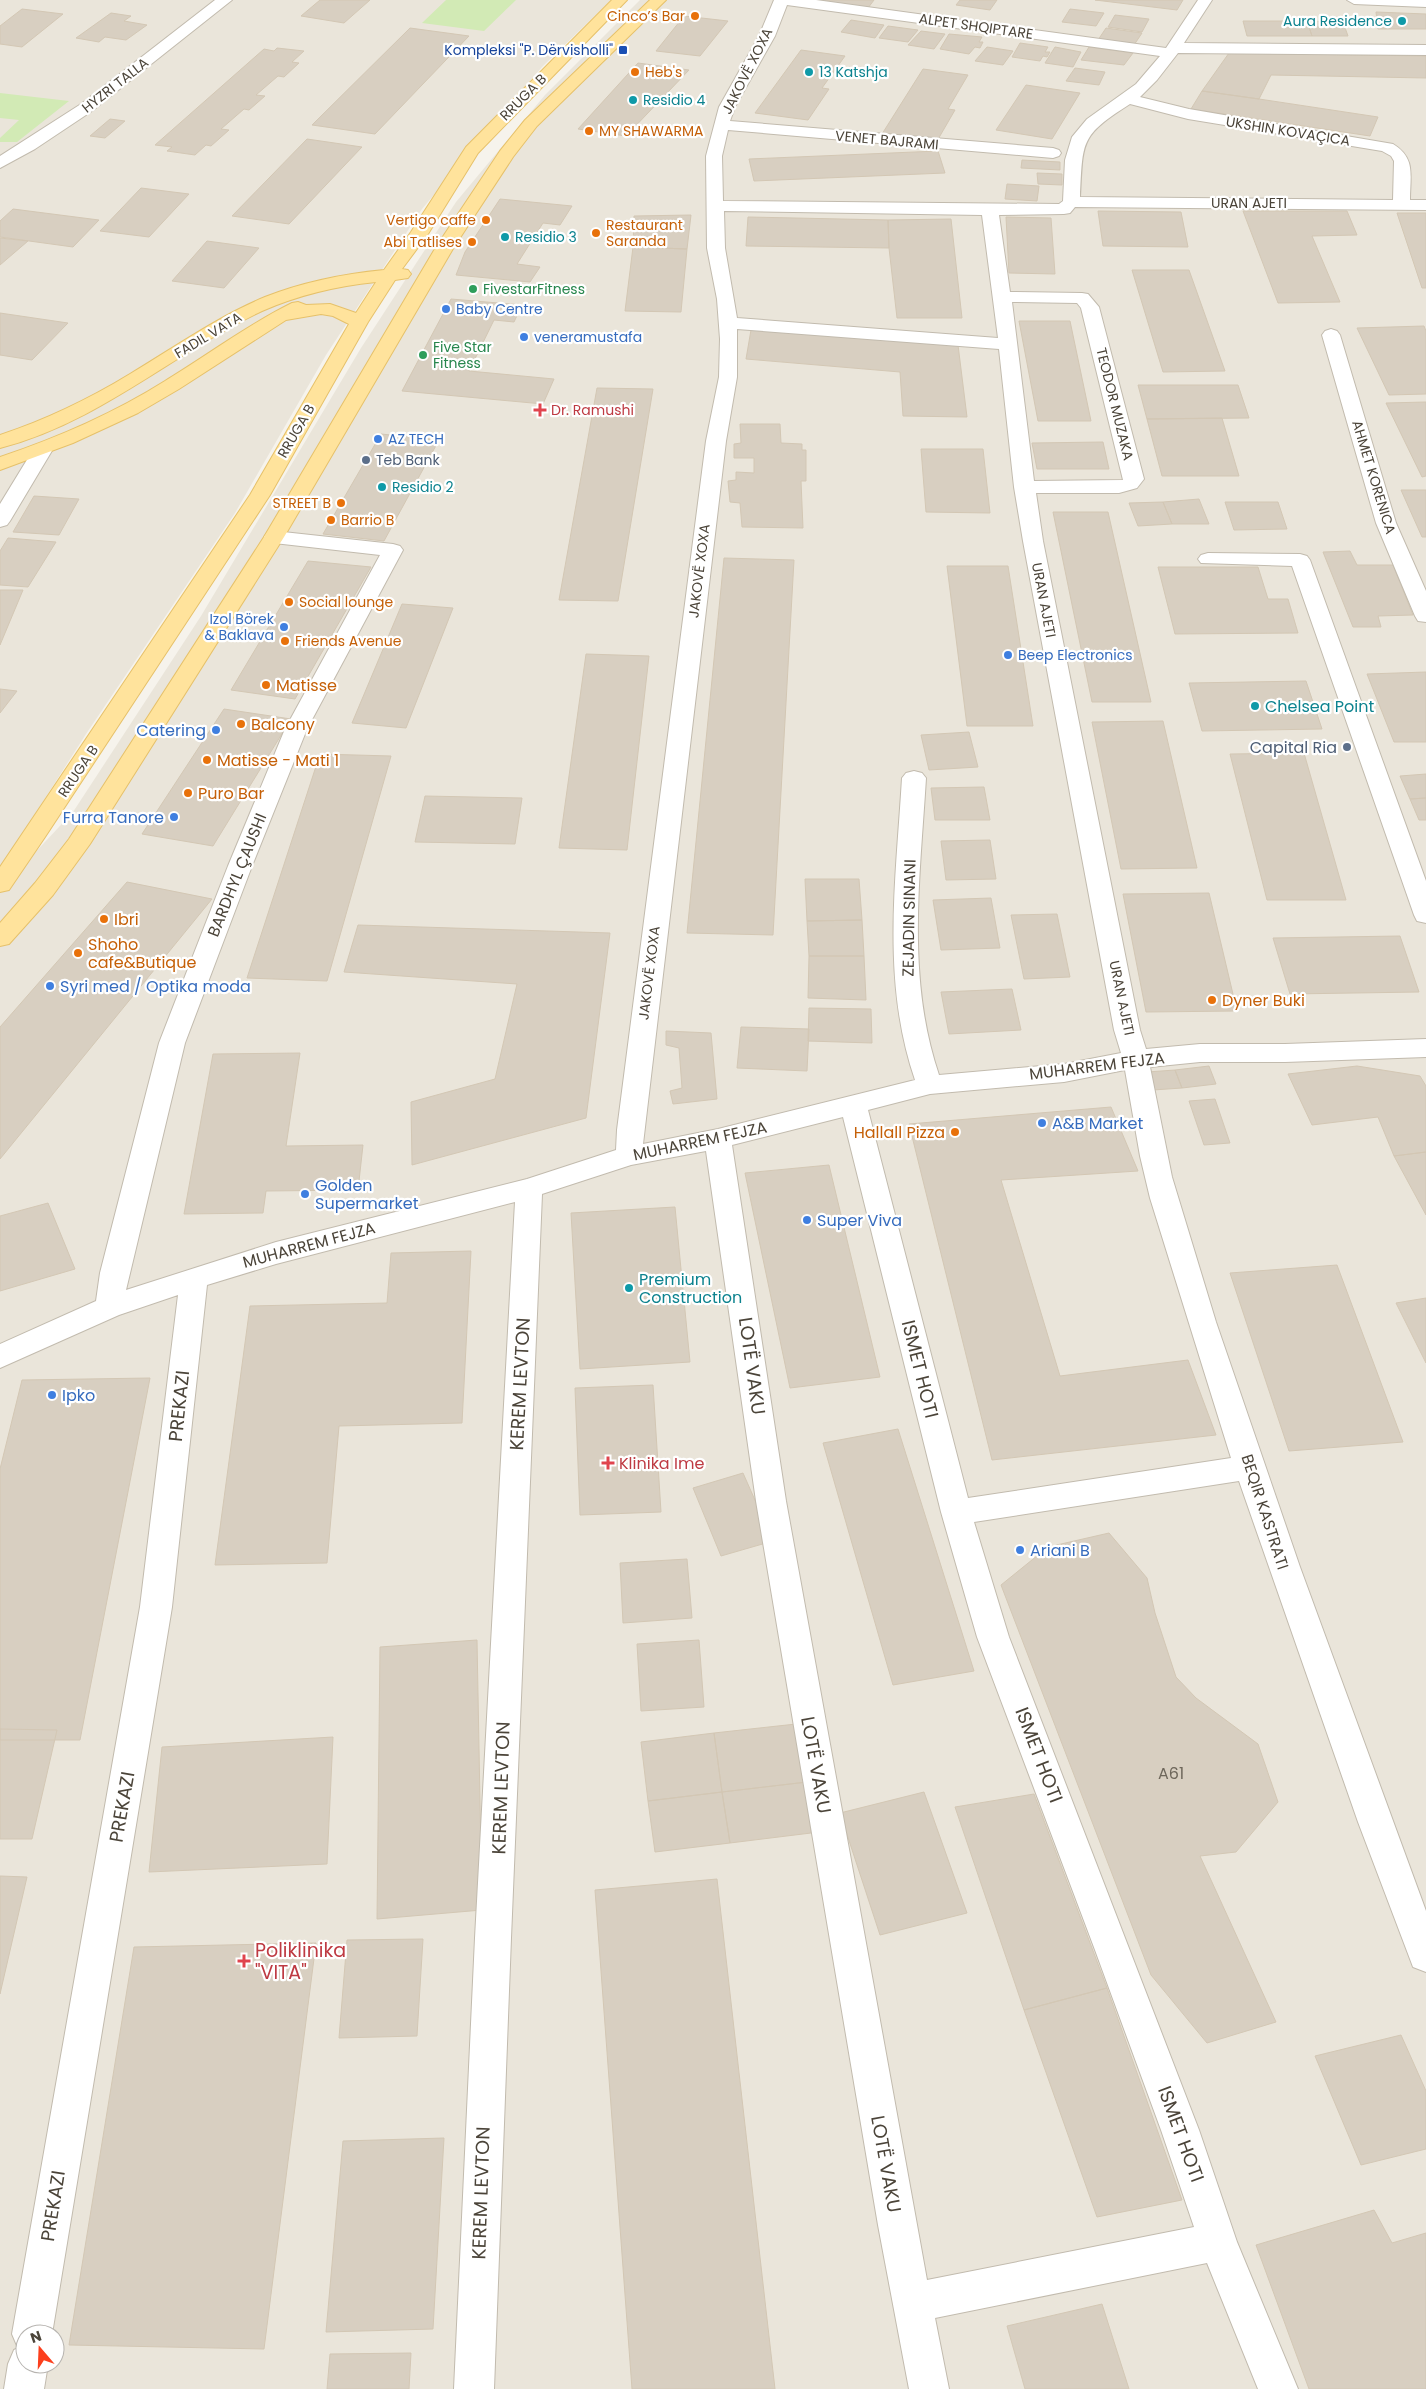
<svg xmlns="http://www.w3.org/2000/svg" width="1426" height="2389" viewBox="0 0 1426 2389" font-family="Poppins,sans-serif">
<rect width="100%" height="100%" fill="#f6f3ec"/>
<path fill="#eae5da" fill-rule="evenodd" d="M0,0h611l-69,67 -120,142 -96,146 -91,158 -149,221 -49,77 -27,46 -10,13z
M640,0h786v2389h-1426v-1499l73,-78 128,-196 160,-268 95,-146 89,-107zM25,2334h30v30h-30z"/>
<path fill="#d2eab5" d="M446,0h70l-32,31 -62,-8z
M0,93l69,8 -52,41h-17v-4l19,-18 -19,-2z"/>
<path fill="#d8cfc1" stroke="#d3c7b4" d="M320,0h50l-26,23 -43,-7z
M813,0h61l-6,8z
M960,0h37l-7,10 -34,-5z
M1095,0h88l-6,10z
M22,9l41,5 -41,33 -22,-3v-18z
M1070,9l34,4 -8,13 -34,-4z
M1376,12l50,2v15h-48z
M111,13l20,3 -7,5 23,4 -21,15 -21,-3 -6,5 -23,-4z
M1115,15l34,4 -7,13 -34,-5z
M684,16l44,5 -28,35 -44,-5z
M851,20l33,5 -9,13 -34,-6z
M1243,21h64l5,15h-65z
M1307,21l36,1 5,14h-36z
M888,26l30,4 -10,12 -29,-4z
M410,28l59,8 -94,98 -63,-9z
M1106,28l36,5 -8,12 -36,-5z
M921,31l24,3 -11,15 -26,-4z
M949,34l33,3 -3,5h4l-3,6 -5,-1 -6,7 -29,-5z
M1020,43l28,4 -3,5h5l-3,5 -4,-1 -3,5 -28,-4z
M987,47l26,4 -10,14 -28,-4z
M1055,47l26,5 -8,15 -28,-4z
M1089,47l44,6 -9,12 -43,-5z
M277,48l27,3 -12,11 7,1 -15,14 -6,-1 -22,19 9,1 -16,14 -5,-1 -23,20 8,1 -18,16 -5,-1 -11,10 -28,-4 5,-4 -17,-2 109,-96 10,2z
M801,50l44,6 -23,32 7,1 -21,31 -53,-7z
M1229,53l197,3v22l-155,-3 -12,24 -57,-8z
M638,63l51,7 -63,66 -48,-7z
M1075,68l30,4 -6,13 -33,-4z
M923,69l45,6 -20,34 7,1 -18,31 -55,-7z
M1026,85l54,8 -28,46 -56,-9z
M1202,91l57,8 119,18 -8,19 -179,-27z
M110,119l15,2 -20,17 -15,-2z
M307,139l55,8 -73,77 -57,-8z
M938,151l7,22 -191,8 -5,-22z
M1022,160l38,2v8l-39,-2z
M1037,173l25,1v11l-24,-1z
M1007,184l32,2 -2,15 -32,-2z
M141,188l48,6 -40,43 -49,-6z
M500,199l72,7 -12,19 -17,-2 -26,41 23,3 -10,15 -74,-7 9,-23z
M13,209l86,11 -26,27 -73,-10v-16z
M1098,211l83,1 7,35 -85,-1z
M1243,211h104l10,24 -45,1 28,66 -62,1z
M1397,213h29v75h-4z
M691,215l-4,34 -54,-2 1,-31z
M748,217l140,3 1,28 -143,-2z
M1006,217l45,1 4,56 -46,-1z
M951,219l11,99h-65l-8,-70 -1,-28z
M0,238l28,3 -28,24z
M207,241l52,7 -35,40 -52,-7z
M633,247l54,2 -6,63 -56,-1z
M1132,270h57l36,101 -62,1z
M451,299l71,6 -8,17 -20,-2 -25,51 85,8 -11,25 -141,-13z
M0,313l68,10 -36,37 -32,-5z
M1019,321h51l21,100h-53z
M1424,326l2,5v63l-37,1 -32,-67z
M751,330l207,15 9,72 -64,-1 -3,-44 -154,-13z
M1138,385h100l11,33 -102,1z
M597,388l56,1 -35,212 -59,-1z
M1426,402v74l-4,1 -36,-74z
M1222,418l17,58h-77l-15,-57z
M740,424h40l1,19 21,1v6h4v31h-5l2,47 -61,-1 -2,-24 -10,-1 -2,-21 8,-1v-8l18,1v-15h-20v-14l7,-1z
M381,434l58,6 -55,101 -61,-7z
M1103,442l6,27h-72l-5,-26z
M921,449h62l7,64 -64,-1z
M1401,490h25v47h-4z
M34,496l45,3 -20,36 -46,-3z
M1199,499l10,25h-37l-9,-22z
M1163,502l9,22 -34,2 -9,-23z
M1225,502h53l9,27 -53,1z
M1053,512h55l43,190h-59z
M8,538l48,4 -28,45 -28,-2v-34z
M1350,551l7,14h36l20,50 -35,1 3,11h-28l-30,-75z
M724,558l70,2 -21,375 -86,-2z
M308,561l63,6 -76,132 -64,-9z
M947,566h61l25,160h-66z
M1158,567h100l10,32h20l10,34 -123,1z
M0,590h23l-23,55z
M402,604l51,4 -47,120 -54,-5z
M586,654l63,2 -22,194 -68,-2z
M1426,672v70h-32l-27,-68z
M1306,681l16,48 -120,2 -13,-48z
M0,689l17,2 -17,22z
M224,709l67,10 -78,127 -71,-12z
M1163,721l34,147 -76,1 -29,-147z
M969,732l9,35 -49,3 -8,-35z
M1304,753l42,147h-79l-37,-146z
M320,754l71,2 -64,225 -80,-3z
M1426,774v24l-16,1 -10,-23z
M984,787l6,33h-55l-4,-32z
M425,796l97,2 -7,46 -100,-2z
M1426,798v22h-7l-9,-21z
M990,840l6,39 -50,1 -5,-39z
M805,879h54l3,41 -55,1z
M127,882l85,17 -212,260v-132z
M1209,893l28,118 -91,1 -23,-118z
M991,898l9,50 -59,2 -8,-50z
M1057,914l13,63 -46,2 -13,-64z
M862,920l2,36h-55l-2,-35z
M358,925l252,8 -24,185 -174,47 -1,-63 84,-23 22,-95 -173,-12z
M1400,936l19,56 -129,2 -17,-56z
M809,956h55l2,44 -58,-2z
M1012,989l9,41 -72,4 -8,-42z
M809,1008l62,1 1,34 -64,-2z
M741,1027l68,2 -2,42 -70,-3z
M666,1031l45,2 6,66 -44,5 -3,-13 12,-3 -3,-40 -13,-3z
M300,1053l-14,93 77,-1 -5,45 -92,1 -3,22 -79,1 29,-160z
M1209,1066l7,18 -34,4 -7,-18z
M1357,1066l63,10 6,10v66l-32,4 -16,-39 -66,8 -24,-51z
M1175,1070l7,18 -29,2 -6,-18z
M1215,1099l15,44 -26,2 -15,-44z
M1111,1107l27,64 -137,9 59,196 128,-16 28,75 -224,25 -83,-336z
M1426,1152v63l-32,-59z
M829,1165l51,212 -90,11 -45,-215z
M48,1203l27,66 -75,22v-75z
M675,1207l15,155 -110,7 -9,-156z
M471,1251l-9,172 -123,3 -12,137 -112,2 35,-259 137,-3 4,-50z
M1337,1265l66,177 -114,9 -59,-178z
M1426,1298v65l-30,-60z
M150,1378l-70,362h-80v-271l22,-89z
M653,1385l8,127 -81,3 -5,-127z
M898,1429l76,242 -81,14 -70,-242z
M743,1473l30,68 -52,15 -28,-68z
M1109,1533l38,45 8,35 21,64 20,21 62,46 20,58 -42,50 -36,4 76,166 -69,21 -56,-68 -150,-390 47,-38z
M687,1559l5,59 -69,5 -3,-60z
M477,1640l5,270 -105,9 3,-272z
M699,1640l5,67 -63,4 -4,-67z
M796,1724l11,58 -85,10 -8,-59z
M0,1729l57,1 -25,109h-32z
M714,1733l8,59 -74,9 -7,-59z
M333,1737l-6,127 -178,8 13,-125z
M807,1782l4,51 -81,10 -8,-51z
M722,1792l8,51 -75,9 -7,-51z
M924,1792l43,121 -87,22 -40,-122z
M1034,1794l73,194 -83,22 -69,-203z
M0,1876l27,1 -27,117z
M717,1879l58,510h-143l-37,-499z
M423,1939l-6,97 -78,2 8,-98z
M316,1943l-52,406 -195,-4 65,-398z
M1107,1988l75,212 -85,17 -73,-207z
M1401,2035l25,56v58l-65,16 -46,-109z
M444,2138l-11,191 -107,3 17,-191z
M1374,2210l18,33 34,-10v156h-117l-53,-144z
M1102,2304l27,85h-104l-18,-63z
M411,2353l-2,36h-82l3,-35z"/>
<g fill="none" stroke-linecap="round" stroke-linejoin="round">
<defs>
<path id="minor" d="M215,0h17l-140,111 -57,38 -35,19v-12l81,-52z
M774,0h42l350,48 32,-48h14l-28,43 242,2v10l-248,-2 -21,27 -17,17 49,12 204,35c23,14 17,31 17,56h16v10l-351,-3 -5,6 -6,1 -65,1 11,77 72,1 6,1 11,13 45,172 -7,9 -18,5h-83l7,48 97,489 6,19 54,-5h85l141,-5v18l-141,5h-85l-50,5 22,110 44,145 84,245 126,344v61l-13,-5 -55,-145 -119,-341 -265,41 35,115 190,493 38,112 61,147h-40l-51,-126 -272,55 14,71h-40l-31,-164 -122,-724 -50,-350 -75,14 -89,29 -31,744 -17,451h-40l21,-451 40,-736 -239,62 -69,21 -35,322 -120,727h-27v30h23l-4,25h-40l4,-25 6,-14 4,-2 -6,-14 128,-727 38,-312 -59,20 -119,53v-24l96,-43 4,-28 59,-230 69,-177 57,-137 95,-174 -106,-12 -7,-2 -3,-4 3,-4 7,-2 119,13 7,2 3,4 -96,179 -55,137 -67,177 -59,247 150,-48 251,-63 89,-29 1,-20 89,-689 13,-64 1,-38 -3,-40 -10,-51 -1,-92 13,-49 40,-71zM787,5l373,51 -24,28 -49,35 -15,18 -7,23 -2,41 -4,3 -336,-3 -1,-45 6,-26 325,28 6,-2 2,-3 -2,-3 -6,-2 -323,-27 5,-14 40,-71zM1130,104l58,15 194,32 9,5 3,5 -1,39 -313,-3c3,-57 0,-61 50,-93zM724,211l258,4 16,123 -261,-20 -12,-70zM1012,302l65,1 4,5 42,172 -89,1zM737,329l262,20 15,138 9,54 91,489 7,23 -57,11 -125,11c-33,-97 -19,-197 -13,-297l-4,-5 -8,-2 -8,2 -4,5c-6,102 -21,203 13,302l-197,49 -75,15 83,-703 11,-64zM1125,1070l15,86 10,42 81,260 -263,40 -100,-388 62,-16 134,-12zM843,1117l98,395 36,125 118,313 66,180 33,97 -267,53 -141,-779 -54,-356z
M1347,0h79v7l-72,-3z
M1331,329l6,2 3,4 56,188 30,68v31l-8,-1 -3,-5 -39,-93 -54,-188 3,-4z
M43,443l7,2 3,4 -43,72 -3,4 -7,2v-23l36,-59z
M1208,553l92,1 7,2 3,4 116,321v42l-9,-2 -3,-6 -122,-349 -91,-3 -3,-4 3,-4z"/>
<path id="major" d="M612,0h15l-149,153 -50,81 -26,35 6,1 3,4 -3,4 -13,2 -27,42 -98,173 -225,342 -36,53 -9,2v-25l250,-372 99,-171 -16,-8 -12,-2 -35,6 -107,69 -41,24 -65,30 -73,27v-13c57,-19 114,-44 165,-76 43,-26 82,-56 127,-78l6,-1 8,3 24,-1 26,9 20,-31c-40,4 -77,13 -114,29 -89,42 -164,112 -262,137v-13c45,-15 89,-36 130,-61 45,-27 87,-57 135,-77 38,-15 78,-23 119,-27l27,-38 55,-85z
M650,0h16l-129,126 -24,31 -59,90 -170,290 -194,307 -37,51 -44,49 -9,2v-23l35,-40 34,-44 195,-302 172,-290 64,-96 25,-31z"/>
</defs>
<use href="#minor" stroke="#c2bbae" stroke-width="2"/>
<use href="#major" stroke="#e6c16a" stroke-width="2"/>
<use href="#minor" fill="#fff" fill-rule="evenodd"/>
<use href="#major" fill="#ffe39c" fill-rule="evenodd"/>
</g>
<g fill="#e8710a" stroke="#fff" stroke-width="2">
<circle cx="695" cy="16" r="5"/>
<circle cx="635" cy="72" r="5"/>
<circle cx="589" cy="131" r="5"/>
<circle cx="486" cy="220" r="5"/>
<circle cx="596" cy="233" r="5"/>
<circle cx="472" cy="242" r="5"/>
<circle cx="341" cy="503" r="5"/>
<circle cx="331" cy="520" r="5"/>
<circle cx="289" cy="602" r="5"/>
<circle cx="285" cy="641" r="5"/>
<circle cx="266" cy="685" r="5"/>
<circle cx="241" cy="724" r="5"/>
<circle cx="207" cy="760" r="5"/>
<circle cx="188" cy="793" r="5"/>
<circle cx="104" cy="919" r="5"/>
<circle cx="78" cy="953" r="5"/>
<circle cx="1212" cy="1000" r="5"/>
<circle cx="955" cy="1132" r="5"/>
</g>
<g fill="#0f9aa8" stroke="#fff" stroke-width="2">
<circle cx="1402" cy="21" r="5"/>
<circle cx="809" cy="72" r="5"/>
<circle cx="633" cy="100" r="5"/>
<circle cx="505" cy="237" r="5"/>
<circle cx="382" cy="487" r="5"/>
<circle cx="1255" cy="706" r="5"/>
<circle cx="629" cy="1288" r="5"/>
</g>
<rect fill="#1a4fb4" stroke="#fff" stroke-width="2" x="618" y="45" width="10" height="10" rx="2.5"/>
<g fill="#2e9e5b" stroke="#fff" stroke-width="2">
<circle cx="473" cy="289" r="5"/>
<circle cx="423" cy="355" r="5"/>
</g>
<g fill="#3f7fe0" stroke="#fff" stroke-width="2">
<circle cx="446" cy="309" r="5"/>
<circle cx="524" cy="337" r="5"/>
<circle cx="378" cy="439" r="5"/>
<circle cx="284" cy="627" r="5"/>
<circle cx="1008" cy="655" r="5"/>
<circle cx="216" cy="730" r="5"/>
<circle cx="174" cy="817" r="5"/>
<circle cx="50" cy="986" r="5"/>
<circle cx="1042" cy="1123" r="5"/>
<circle cx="305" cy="1194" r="5"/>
<circle cx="807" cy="1220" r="5"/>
<circle cx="52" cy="1395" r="5"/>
<circle cx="1020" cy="1550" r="5"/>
</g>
<g fill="#e0444e" stroke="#fff" stroke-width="2">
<path d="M537.5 402.5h5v5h5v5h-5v5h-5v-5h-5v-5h5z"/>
<path d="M605.5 1455.5h5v5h5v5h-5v5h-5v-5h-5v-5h5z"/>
<path d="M241.5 1953.5h5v5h5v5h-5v5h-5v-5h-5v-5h5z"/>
</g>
<g fill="#5c6f8a" stroke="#fff" stroke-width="2">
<circle cx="366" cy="460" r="5"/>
<circle cx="1347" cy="747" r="5"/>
</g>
<g text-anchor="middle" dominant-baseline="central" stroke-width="4.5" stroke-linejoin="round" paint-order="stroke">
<g font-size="14" fill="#c56008" stroke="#fff" text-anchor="start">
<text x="685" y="16" text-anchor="end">Cinco’s Bar</text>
<text x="645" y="72">Heb's</text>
<text x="599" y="131">MY SHAWARMA</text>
<text x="476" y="220" text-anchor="end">Vertigo caffe</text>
<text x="606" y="225">Restaurant<tspan x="606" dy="16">Saranda</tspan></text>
<text x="462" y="242" text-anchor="end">Abi Tatlises</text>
<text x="331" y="503" text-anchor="end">STREET B</text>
<text x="341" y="520">Barrio B</text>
<text x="299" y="602">Social lounge</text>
<text x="295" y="641">Friends Avenue</text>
</g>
<g font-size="14" fill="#0d838f" stroke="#fff" text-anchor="start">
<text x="1392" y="21" text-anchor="end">Aura Residence</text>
<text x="819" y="72">13 Katshja</text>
<text x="643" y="100">Residio 4</text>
<text x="515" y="237">Residio 3</text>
<text x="392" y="487">Residio 2</text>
</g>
<g font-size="14" fill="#4b4439" stroke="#fff">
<text transform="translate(976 26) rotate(8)">ALPET SHQIPTARE</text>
<text transform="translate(747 71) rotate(-63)">JAKOVË XOXA</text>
<text transform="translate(115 85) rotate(-38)">HYZRI TALLA</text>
<text transform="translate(523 97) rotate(-45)">RRUGA B</text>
<text transform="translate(1288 131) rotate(9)">UKSHIN KOVAÇICA</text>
<text transform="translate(887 140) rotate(5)">VENET BAJRAMI</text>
<text x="1249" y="203">URAN AJETI</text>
<text transform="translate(208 335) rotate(-31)">FADIL VATA</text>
<text transform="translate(1115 404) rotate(76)">TEODOR MUZAKA</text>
<text transform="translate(296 431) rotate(-60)">RRUGA B</text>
<text transform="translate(1374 477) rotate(73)">AHMET KORENICA</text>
<text transform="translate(699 571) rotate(-83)">JAKOVË XOXA</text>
<text transform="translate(1044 600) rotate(79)">URAN AJETI</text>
<text transform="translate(78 771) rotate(-56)">RRUGA B</text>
<text transform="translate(649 973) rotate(-83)">JAKOVË XOXA</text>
<text transform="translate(1122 998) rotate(78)">URAN AJETI</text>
</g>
<g font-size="14" fill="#164399" stroke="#fff" text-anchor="end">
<text x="613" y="50">Kompleksi "P. Dërvisholli"</text>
</g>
<g font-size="14" fill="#27864d" stroke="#fff" text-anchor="start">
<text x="483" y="289">FivestarFitness</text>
<text x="433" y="347">Five Star<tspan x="433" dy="16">Fitness</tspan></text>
</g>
<g font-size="14" fill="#366cbe" stroke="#fff" text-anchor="start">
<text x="456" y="309">Baby Centre</text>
<text x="534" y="337">veneramustafa</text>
<text x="388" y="439">AZ TECH</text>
<text x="274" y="619" text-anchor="end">Izol Börek<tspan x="274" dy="16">&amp; Baklava</tspan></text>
<text x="1018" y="655">Beep Electronics</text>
</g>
<g font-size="14" fill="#be3a42" stroke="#fff" text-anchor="start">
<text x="551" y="410">Dr. Ramushi</text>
</g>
<g font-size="14" fill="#4e5e75" stroke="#fff" text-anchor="start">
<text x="376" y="460">Teb Bank</text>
</g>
<g font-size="16" fill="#c56008" stroke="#fff" text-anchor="start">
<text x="276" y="685">Matisse</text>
<text x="251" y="724">Balcony</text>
<text x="217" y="760">Matisse - Mati 1</text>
<text x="198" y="793">Puro Bar</text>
<text x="114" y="919">Ibri</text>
<text x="88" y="944">Shoho<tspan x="88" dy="18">cafe&amp;Butique</tspan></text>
<text x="1222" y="1000">Dyner Buki</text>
<text x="945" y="1132" text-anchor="end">Hallall Pizza</text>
</g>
<g font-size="16" fill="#0d838f" stroke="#fff" text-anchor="start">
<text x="1265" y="706">Chelsea Point</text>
<text x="639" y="1279">Premium<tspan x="639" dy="18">Construction</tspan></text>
</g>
<g font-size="16" fill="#366cbe" stroke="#fff" text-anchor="start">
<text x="206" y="730" text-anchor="end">Catering</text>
<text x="164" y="817" text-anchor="end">Furra Tanore</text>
<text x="60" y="986">Syri med / Optika moda</text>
<text x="1052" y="1123">A&amp;B Market</text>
<text x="315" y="1185">Golden<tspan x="315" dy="18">Supermarket</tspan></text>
<text x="817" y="1220">Super Viva</text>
<text x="62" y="1395">Ipko</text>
<text x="1030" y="1550">Ariani B</text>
</g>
<g font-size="16" fill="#4e5e75" stroke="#fff" text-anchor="end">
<text x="1337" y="747">Capital Ria</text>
</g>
<g font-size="16" fill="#4b4439" stroke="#fff">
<text transform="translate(237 875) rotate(-68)">BARDHYL ÇAUSHI</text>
<text transform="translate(909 918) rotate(-89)">ZEJADIN SINANI</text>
<text transform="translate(1097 1066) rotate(-7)">MUHARREM FEJZA</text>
<text transform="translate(700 1141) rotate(-12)">MUHARREM FEJZA</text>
<text transform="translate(309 1245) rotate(-15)">MUHARREM FEJZA</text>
<text transform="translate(1265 1512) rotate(72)">BEQIR KASTRATI</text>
</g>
<g font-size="16" fill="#be3a42" stroke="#fff" text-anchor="start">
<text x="619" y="1463">Klinika Ime</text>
</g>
<g font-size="16" fill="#6e675b">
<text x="1171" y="1773">A61</text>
</g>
<g font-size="19" fill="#4b4439" stroke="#fff">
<text transform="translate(752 1366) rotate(82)">LOTË VAKU</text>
<text transform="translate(920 1369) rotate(76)">ISMET HOTI</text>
<text transform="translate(520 1384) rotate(-87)">KEREM LEVTON</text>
<text transform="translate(179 1406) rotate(-84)">PREKAZI</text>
<text transform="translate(1039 1755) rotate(69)">ISMET HOTI</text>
<text transform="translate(816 1765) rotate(80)">LOTË VAKU</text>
<text transform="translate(501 1788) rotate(-88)">KEREM LEVTON</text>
<text transform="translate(122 1807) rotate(-80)">PREKAZI</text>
<text transform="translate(1181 2134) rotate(70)">ISMET HOTI</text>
<text transform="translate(886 2164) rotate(80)">LOTË VAKU</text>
<text transform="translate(481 2193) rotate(-88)">KEREM LEVTON</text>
<text transform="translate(53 2206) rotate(-81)">PREKAZI</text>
</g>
<g font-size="19" fill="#be3a42" stroke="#fff" text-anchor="start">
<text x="255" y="1950">Poliklinika<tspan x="255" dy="22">"VITA"</tspan></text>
</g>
</g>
<g transform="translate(40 2349) rotate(341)"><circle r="24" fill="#ffffff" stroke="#b7b4b0"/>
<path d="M0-4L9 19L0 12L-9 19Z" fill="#fc3f1d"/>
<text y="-8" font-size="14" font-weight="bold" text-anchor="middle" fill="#4b4439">N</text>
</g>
</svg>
